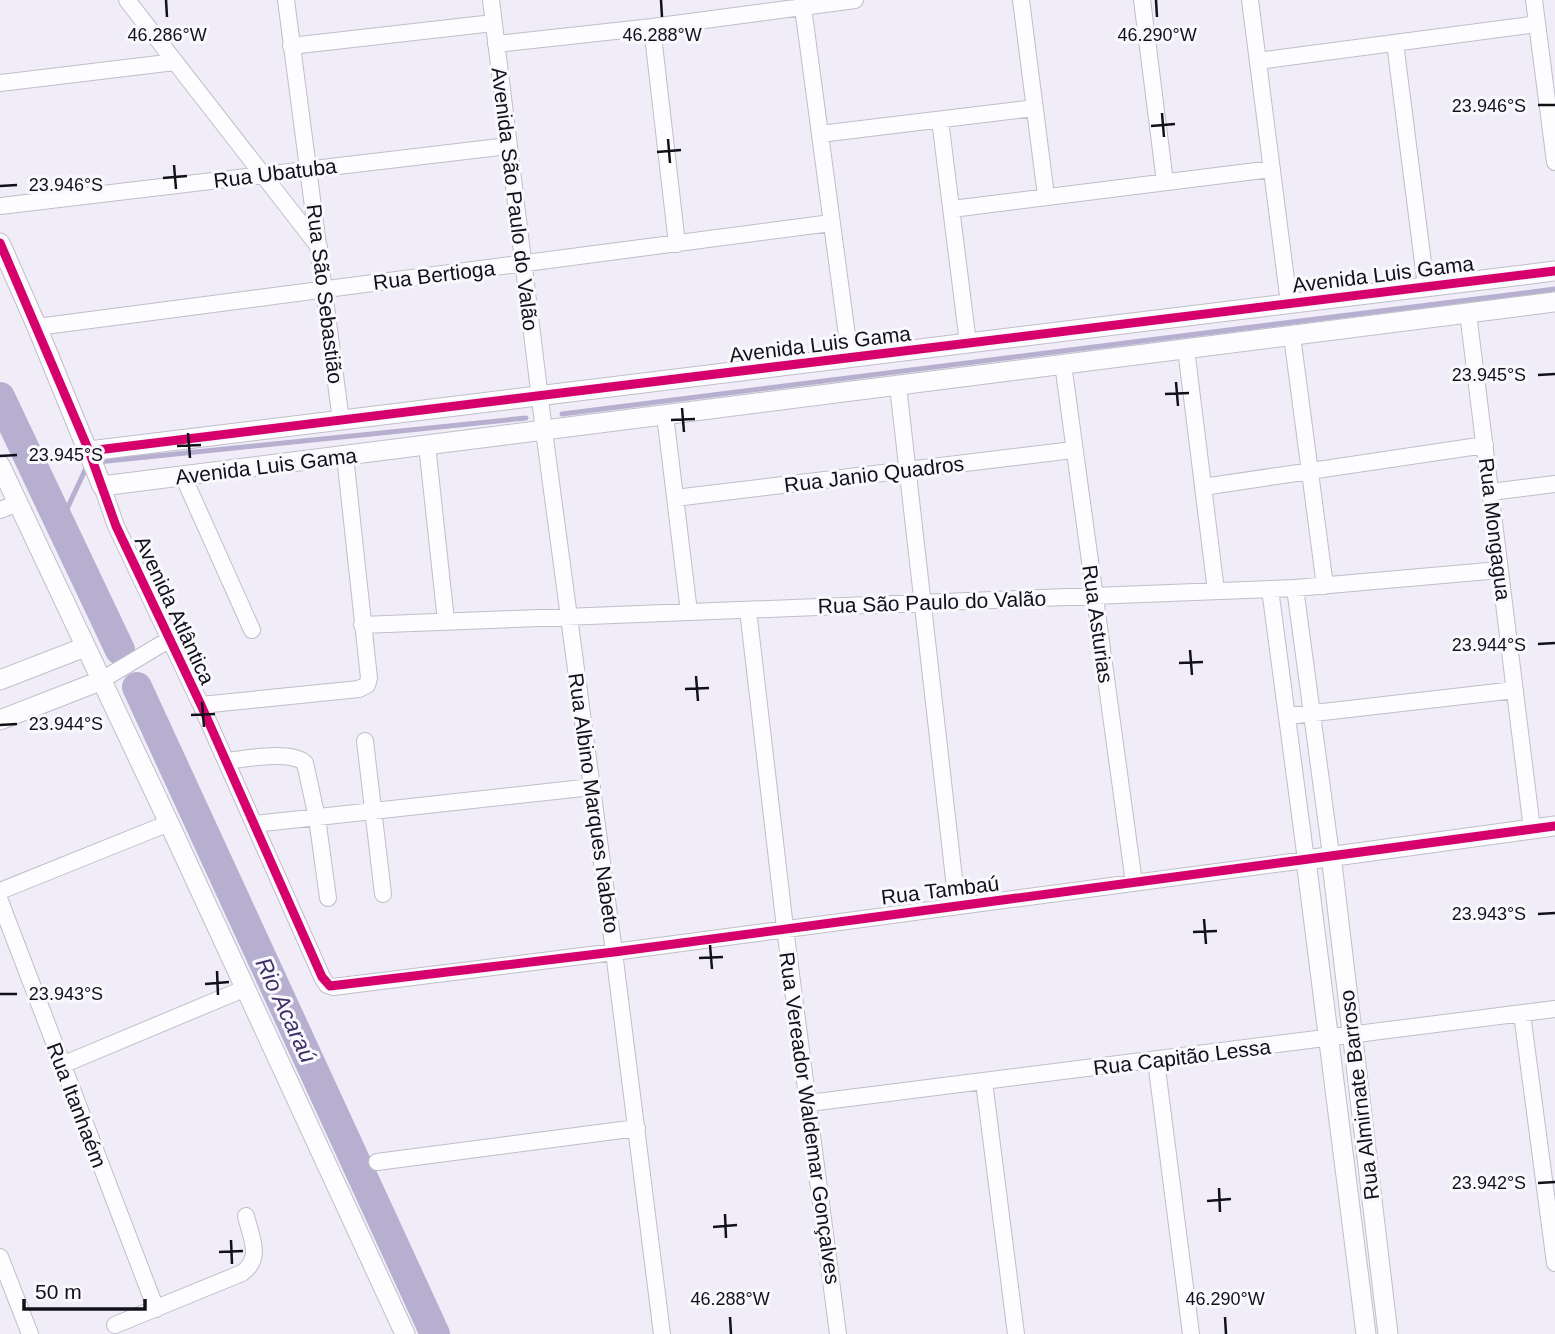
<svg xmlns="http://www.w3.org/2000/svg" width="1555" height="1334" viewBox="0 0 1555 1334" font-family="Arial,sans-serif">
<rect width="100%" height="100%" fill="#f0edf9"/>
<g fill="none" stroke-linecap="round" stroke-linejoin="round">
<path stroke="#b6afd0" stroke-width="5" d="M562,414l993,-125
M98,462l428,-44
M59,526l28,-60"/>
<path stroke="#b6afd0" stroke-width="30" d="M0,397l120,253
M137,687l298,647"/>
<defs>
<path id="minor" d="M127,0l192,247
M286,0l55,421
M491,0l53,431 70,521 48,382
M802,0l48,358
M1021,0l25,196
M1142,0l23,182
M1250,0l39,303
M1534,0l21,162
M652,27l25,217
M1395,43l31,243
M496,44l156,-17 203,-27
M291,46l202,-23
M1258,61l279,-37
M0,83l175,-21
M940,120l28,223
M820,134l215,-26
M0,206l508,-60
M952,209l320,-40
M1468,313l64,516
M37,327l794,-104
M1292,336l33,250
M1186,349l30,242
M1063,364l71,519
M898,386l59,519
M665,415l24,197
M427,445l19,176
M183,476l69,154
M102,486l14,40 85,179 121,272 5,8 6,2 281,-35 692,-92 -36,-271
M1203,487l282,-42
M1490,492l65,-8
M675,498l398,-48
M0,510l18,-7
M1295,588l36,267
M748,610l37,318 53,406
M362,625l933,-37 205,-18
M100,681l70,-42
M201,705l158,-16 8,-4 2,-7 -24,-222
M1288,716l227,-26
M365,741l18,153
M226,761c19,-2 64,-11 79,2l12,55 11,80
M254,824l338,-37
M0,891l169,-68
M0,901l156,408
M1522,1014l33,249
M1156,1061l35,273
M62,1065l184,-77
M984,1082l32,252
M809,1103l746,-94
M377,1162l260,-34
M0,1257l30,77
M115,1325l127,-52c21,-15 9,-35 4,-57"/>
<path id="tertiary" d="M0,243l37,84 65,159 1453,-184
M89,451l1466,-180
M0,465l169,358 236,511
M0,680l85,-33
M0,720l100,-39
M1331,855l57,479
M1366,1334l-60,-474 249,-34"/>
</defs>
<use href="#minor" stroke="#c0bec8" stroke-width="18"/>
<use href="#tertiary" stroke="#c0bec8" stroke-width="21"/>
<use href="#minor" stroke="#fdfcfe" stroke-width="16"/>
<use href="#tertiary" stroke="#fdfcfe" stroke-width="19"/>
<defs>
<path id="cycleway" d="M0,243l89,208 27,75 85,179 121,272 8,9 284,-34 941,-126
M89,451l1466,-180"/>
</defs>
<use href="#cycleway" stroke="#f9f8fd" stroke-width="13"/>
<use href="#cycleway" stroke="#d6006c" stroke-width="9"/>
</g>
<path fill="none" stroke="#121019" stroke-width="2.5" d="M166,0l1,17M661,0l1,17M1156,0l1,17M1538,105h17M1162,113l2,24M1151,126l24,-2M668,139l2,24M657,152l24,-2M174,165l2,24M163,178l24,-2M0,186l17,-1M1538,375l17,-1M1176,382l2,24M1165,394l24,-1M682,408l2,24M671,420l24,-1M188,433l2,25M177,446l24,-1M0,456l17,-1M1538,644l17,-1M1190,650l2,25M1179,663l24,-1M696,676l2,25M685,689l24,-1M202,702l2,25M191,715l24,-1M0,725l17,-1M1538,914l17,-1M1204,919l2,25M1193,932l24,-1M710,945l2,24M699,958l24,-1M217,971l1,24M205,984l24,-2M0,994h17M1538,1183l17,-1M1219,1188l1,24M1207,1201l24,-2M725,1214l1,24M713,1227l24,-2M231,1240l1,24M219,1252l24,-1M730,1317l1,17M1225,1317l1,17"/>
<g text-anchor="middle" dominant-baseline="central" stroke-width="6" stroke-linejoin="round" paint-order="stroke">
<g font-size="21" fill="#121019" stroke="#f9f8fd">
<text transform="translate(275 173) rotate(-7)">Rua Ubatuba</text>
<text transform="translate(515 199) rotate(83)">Avenida São Paulo do Valão</text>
<text transform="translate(1383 274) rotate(-7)">Avenida Luis Gama</text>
<text transform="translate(434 275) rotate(-7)">Rua Bertioga</text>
<text transform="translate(325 294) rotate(83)">Rua São Sebastião</text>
<text transform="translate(820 344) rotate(-7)">Avenida Luis Gama</text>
<text transform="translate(266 466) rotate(-7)">Avenida Luis Gama</text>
<text transform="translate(874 474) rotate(-7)">Rua Janio Quadros</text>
<text transform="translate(1495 529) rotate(83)">Rua Mongagua</text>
<text transform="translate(932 602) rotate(-2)">Rua São Paulo do Valão</text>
<text transform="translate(175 610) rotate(65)">Avenida Atlântica</text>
<text transform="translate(1098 624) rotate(82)">Rua Asturias</text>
<text transform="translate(594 803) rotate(82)">Rua Albino Marques Nabeto</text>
<text transform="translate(940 890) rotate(-7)">Rua Tambaú</text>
<text transform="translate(1182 1057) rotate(-7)">Rua Capitão Lessa</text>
<text transform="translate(1359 1095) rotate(-97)">Rua Almirnate Barroso</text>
<text transform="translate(77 1105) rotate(69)">Rua Itanhaém</text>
<text transform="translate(810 1118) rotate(82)">Rua Vereador Waldemar Gonçalves</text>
</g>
<g font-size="23" font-style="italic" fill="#3e2f66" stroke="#f9f8fd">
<text transform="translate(286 1010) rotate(65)">Rio Acaraú</text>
</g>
</g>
<g font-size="18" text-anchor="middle" fill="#121019" stroke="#f9f8fd" stroke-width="6" stroke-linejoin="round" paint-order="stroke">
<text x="167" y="41">46.286°W</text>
<text x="662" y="41">46.288°W</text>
<text x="1157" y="41">46.290°W</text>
<text x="1489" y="112">23.946°S</text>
<text x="66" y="191">23.946°S</text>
<text x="1489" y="381">23.945°S</text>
<text x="66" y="461">23.945°S</text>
<text x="1489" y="651">23.944°S</text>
<text x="66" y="730">23.944°S</text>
<text x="1489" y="920">23.943°S</text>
<text x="66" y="1000">23.943°S</text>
<text x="1489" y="1189">23.942°S</text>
<text x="730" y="1305">46.288°W</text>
<text x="1225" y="1305">46.290°W</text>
</g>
<path d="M24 1299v10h121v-10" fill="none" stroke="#121019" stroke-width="3.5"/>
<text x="35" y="1299" font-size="21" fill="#121019" stroke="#f9f8fd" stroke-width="5" paint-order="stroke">50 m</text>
</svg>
